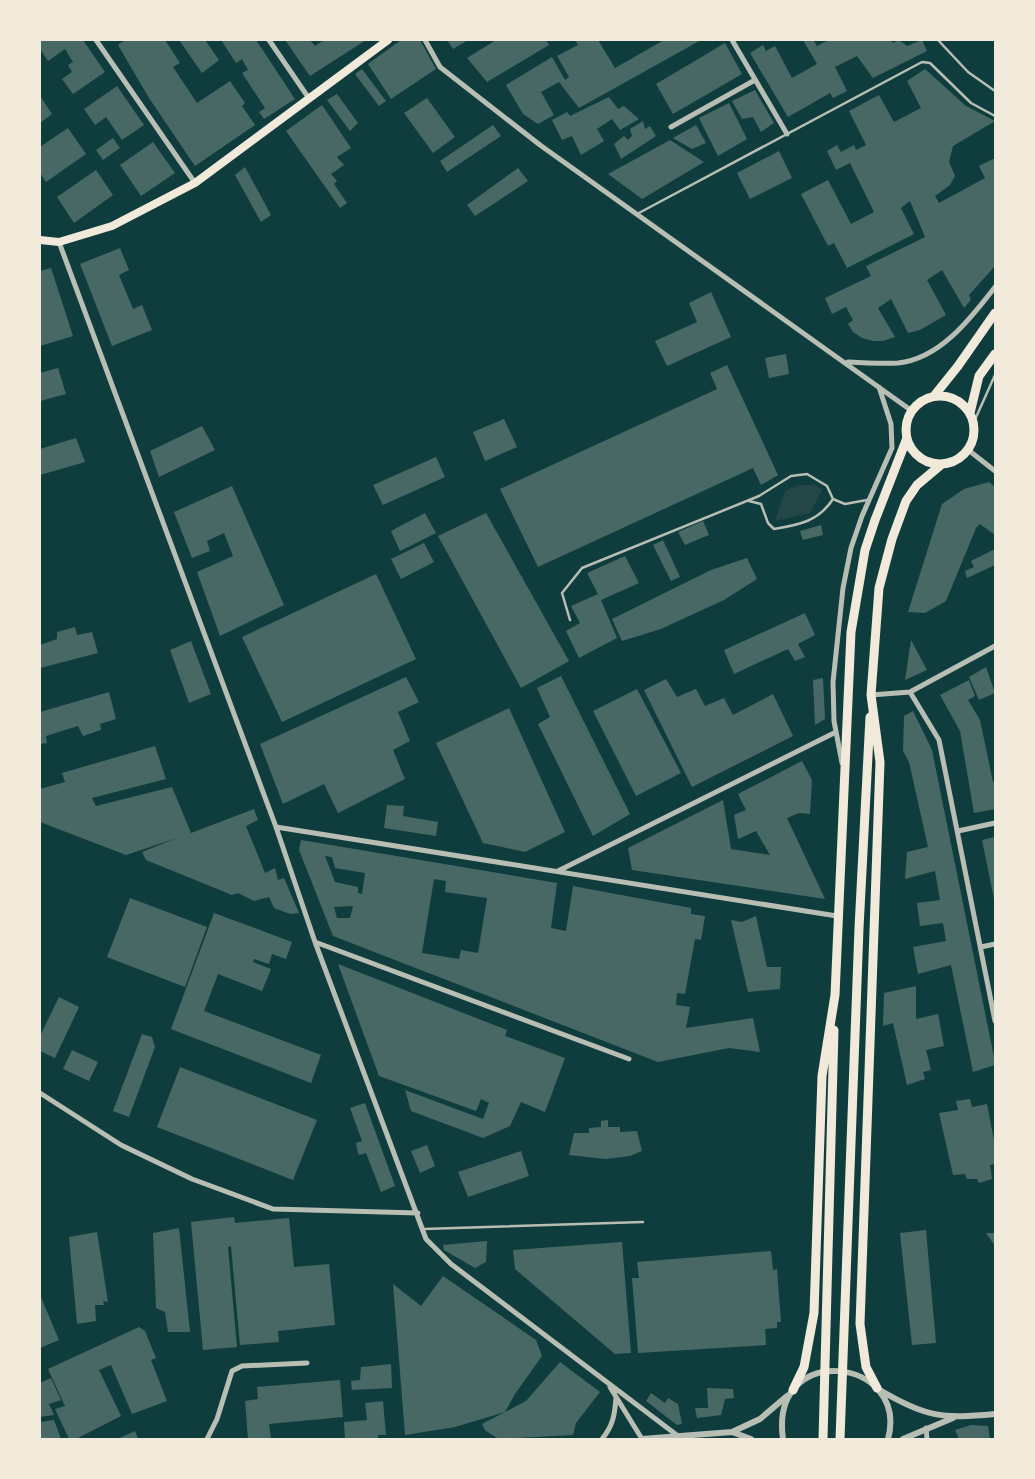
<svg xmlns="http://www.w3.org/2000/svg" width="1035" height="1479" viewBox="0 0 1035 1479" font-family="'Varela Round',sans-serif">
<rect width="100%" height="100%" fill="#0f3d3e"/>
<path fill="#244646" d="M799,485h17l6,5 -12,23 -35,8 10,-30z"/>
<path fill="#486865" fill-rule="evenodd" d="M40,40h43l22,32 -32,22 -11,-15 10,-7 -4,-7 5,-3 -8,-13 -17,12 -8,-12z
M125,40h40l15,23 -7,4 24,36 33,-22 15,22 -3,3 13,19 -60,41 -46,-68 -31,-53z
M179,40h26l14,20 -17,13z
M221,40h35l39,59 -31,20 -5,-7 6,-4 -23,-35 6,-3 -6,-11 -6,4z
M285,40h25l5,6 9,-6h42l-56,36z
M401,40h19l16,29 -45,30 -23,-35z
M447,40h21l-15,9z
M496,40h50l3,5 -62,37 -20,-24z
M575,40h23l17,28 49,-28h37l-122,68 -20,-26 -18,10 13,23 -16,9 -15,-10 -17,-29 46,-28 13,23 4,-3 -12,-21 21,-11z
M803,40h10l4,6 12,-6h61l3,3 6,-3 8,6 15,-6 5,11 -54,27 -16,-22 -22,11 12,24 -14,7 -3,-5 -42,24 -38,-64 13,-8 3,6 9,-5 17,32 25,-14z
M725,43l17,31 -69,40 -17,-30z
M362,69l24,32 -7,5 -24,-32z
M925,69l41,37 29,15 -42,25 -4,16 6,14 -5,9 -15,11 4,7 46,-25 -6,-12 16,-8v108l-26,29 2,5 -7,8 -22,-38 -15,10 19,35 -26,15 -12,3 -17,-34 -13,9 17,29 -12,4h-10l-11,-3 -9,-6 -5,-8 5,-4 -7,-13 -14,7 -7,-16 46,-22 -5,-10 59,-29 -15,-36 -9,7 13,26 -67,34 -13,-25 -6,3 -27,-52 27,-14 23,44 23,-12 -24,-49 -14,7 -9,-19 10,-6 4,7 13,-7 2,5 10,-5 -17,-34 30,-16 15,27 27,-14 -14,-27z
M117,86l27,39 -22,15 -16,-23 -11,8 -11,-16z
M755,90l19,33 -13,9 -8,-15 -11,2 -10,-18z
M337,94l21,29 -8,8 -23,-31z
M40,96l12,18 -12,9z
M609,97l9,12 6,-3 15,13 -19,11 -8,-11 -15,10 7,12 -23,14 -9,-19 -10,4 -10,-20 15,-8 3,4z
M427,98l28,39 -22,16 -29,-40z
M729,103l18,36 -29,17 -19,-38z
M322,105l29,43 -14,9 7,8 -13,9 6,7 -3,3 13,19 -7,5 -54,-77z
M643,121l2,8 5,-3 6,10 -35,23 -7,-15 10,-8 4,4 4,-4 -2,-7z
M493,125l8,11 -54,36 -7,-11z
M696,125l10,18 -14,6 -19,-11z
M68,128l18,26 -40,28 -6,-9v-26z
M113,138l7,10 -17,12 -7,-10z
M670,140l34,22 -62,37 -34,-25z
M153,142l22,31 -34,23 -21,-31z
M779,151l13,27 -42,21 -13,-26z
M245,167l26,48 -10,7 -26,-47z
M518,168l10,13 -53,35 -8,-11z
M96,170l17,25 -39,28 -17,-26z
M120,248l9,22 -10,5 14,34 9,-4 10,25 -40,16 -32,-82z
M51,268l22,68 -33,10v-75z
M711,292l20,45 -64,29 -12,-25 42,-19 -8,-19z
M786,354l3,20 -20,4 -4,-20z
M727,365l51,110 -17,10 -8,-17 -215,99 -38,-78 217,-100 -7,-16z
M58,368l8,26 -26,7v-28z
M504,419l13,28 -32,14 -12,-29z
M202,426l13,24 -56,27 -9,-26z
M76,438l9,24 -45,13v-26z
M436,457l9,20 -62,28 -10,-20z
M989,482l6,5v48l-15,-11 -4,4 -30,73 -21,12 -17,-1 34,-108 22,-15z
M232,486l52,119 -64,31 -23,-64 36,-16 -9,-23 -17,8 3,10 -18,7 -18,-46z
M425,513l11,20 -36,18 -9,-20z
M486,513l83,148 -48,27 -83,-152z
M703,521l6,14 -24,10 -7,-13z
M821,525l2,10 -20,5 -3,-9z
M663,540l17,37 -9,4 -18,-36z
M424,543l10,19 -33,17 -10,-20z
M995,549v16l-28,13 -2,-7 9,-4 -3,-6z
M625,556l14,27 -38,17 16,38 -38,20 -13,-27 14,-8 -9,-17 27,-12 -11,-21z
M747,558l10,21 -33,21 -63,29 -39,12 -10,-22 99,-49z
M376,574l40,85 -134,63 -40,-85z
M805,613l10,22 -17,9 7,13 -10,4 -7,-12 -54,25 -10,-24z
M75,627l2,8 15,-3 6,21 -58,15v-23l17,-6v-7z
M911,640l16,30 -22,10z
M191,641l20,53 -22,9 -19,-53z
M986,667l9,26 -16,7 -10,-23z
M561,676l69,138 -37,22 -55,-112 12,-7 -13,-29z
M406,677l13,25 -21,10 12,29 -17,9 12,29 -67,34 -14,-29 -41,20 -23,-60z
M823,678l2,41 -10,6 -2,-45z
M666,679l11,18 19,-8 9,17 19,-8 9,17 40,-21 20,42 -101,51 -48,-97z
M969,680l6,16 -7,4 12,20 13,62h2v27l-21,4 -14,-82 -20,-36z
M637,689l44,84 -45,23 -43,-85z
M109,692l7,27 -16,5 1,6 -18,6 -5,-10 -32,10 1,7 -7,1v-32z
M509,708l56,124 -40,20 -42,-9 -47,-100z
M913,711l19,39 63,312v3l-22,7 -22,-107 -33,9 -5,-27 33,-6 -3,-18 -23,3 -3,-23 23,-3 -5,-29 -30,8 2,-27 21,-5 -19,-85 -6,-11 1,-35z
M155,746l11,33 -74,19 4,8 76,-19 19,46 63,-24 4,11 -12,6 19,47 10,-5 3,12 6,-2 15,35 -9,1 -16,-6 -5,-11 -15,4 -16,-8 -6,2 -86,-35 -4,-8 35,-14 -51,17 -86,-33v-33l25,-7 -3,-9z
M802,761l10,19 -2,34 -11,-1 -12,5 38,81 -193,-29 -4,-22 95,-48 8,49 39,6 -14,-24 -18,8 -4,-24 12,-5 -8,-16z
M387,805l17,1 -1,10 35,6 -2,14 -52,-8z
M995,837v62h-1l-12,-59z
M301,840l256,43 -6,45 15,3 7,-45 118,22v6l14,2 -4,24 -6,-1 -10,55 -8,-1 -1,12 14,2 -4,21 67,-10 7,34 -31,-4 -71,14 -325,-126 -34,-86zM325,856l7,1 3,11 30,5 -3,21 -4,-1v-6l-23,-5zM434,879l12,2 -1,11 42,6 -9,55 -17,-3 -2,9 -37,-6zM353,906l-3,12h-13l-3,-11z
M130,898l77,29 -22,60 -78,-30z
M214,913l78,29 -6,17 -14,-5 -3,10 -15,-5 -1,3 18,7 -9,22 -44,-17 -14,37 117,44 -10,28 -140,-54z
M756,916l11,51h14l-1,22 -32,3 -17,-72 11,2z
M338,964l169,66 -2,6 60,22 -20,54 -24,-10 -11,24 -27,12 -72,-27 -6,-21 78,29 6,-16 -8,-4 -5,12 -97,-35z
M916,986v33l22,-5 6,32 -18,4 5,20 -8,2 2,7 -18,6 -14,-62 -10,3 1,-33z
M59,997l20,10 -24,51 -15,-7v-15z
M142,1034l10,3 3,10 -26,70 -16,-6z
M72,1050l26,12 -9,19 -26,-12z
M180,1067l137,53 -24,60 -136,-53z
M970,1099l2,8 15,-3 8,41v19l-5,1 2,14 -13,4 -2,-4h-10l-2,-5 -12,1 -14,-62 19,-3 -2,-9z
M365,1103l30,83 -14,6 -15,-39 -7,2 -2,-6 -1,-6 6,-2 -12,-33z
M608,1120v7h12v5l17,-1 5,20 -12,5 -24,3 -37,-4 5,-22h15v-5l12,-1v-6z
M427,1145l8,21 -15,7 -9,-22z
M521,1151l8,25 -61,21 -10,-25z
M234,1217l1,6 54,-5 5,49 35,-3 6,61 -57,6 1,11 -39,3 -9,-99 -3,1 9,100 -34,3 -12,-128z
M179,1228l11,104h-22l-3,-20 -9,-4 -3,-75z
M926,1230l10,113 -24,2 -12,-112z
M97,1232l11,70 -5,-1 1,4h-9l1,16 -19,3 -8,-87z
M986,1233h9v13z
M487,1241l-1,21 -11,6 -31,-18 -1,-5z
M622,1242l9,111 -16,1 -100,-85 -2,-19z
M771,1251l2,19 4,-1 4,53h-4v6l-12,1 1,16 -128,8 -6,-75h7l-2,-16z
M443,1276l93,64 6,16 -27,38 -10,18 21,-11 34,-39 40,30 -24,31 -3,12 -75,4 -13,-9 -3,-6 23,-12 -50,15 -50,8 -12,-151 28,22z
M40,1295l19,45 -19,8z
M139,1327l6,4 11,27 -5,2 16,41 -35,13 -21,-49 -12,5 22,46 -45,23h-7l-14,-30 10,-3 -17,-37z
M391,1364l1,24 -40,2 -1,-9 9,-1 1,-13z
M51,1378l10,22 -12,4 5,11 -14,2v-34z
M340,1380l3,37 -74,7 2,15h-23l-3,-38 13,-2 -1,-12z
M707,1388l26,1 1,9 -9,1 -4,16 -24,3 -2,-10h13z
M651,1393l14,10 3,-5 10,6 4,20 -5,1 -31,-24z
M383,1401l3,34h-8v4h-33l-1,-17 23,-2 -2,-17z
M54,1420l7,19h-21v-17z
M971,1425l17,1 2,13h-31l-4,-9z
M135,1431l3,8h-21z"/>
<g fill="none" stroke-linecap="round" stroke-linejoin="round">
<path stroke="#b8beb3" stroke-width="2.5" d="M938,40l30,32 27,19
M637,214l285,-152 8,1 41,40 24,13
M973,424l22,-49
M749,501l12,3 7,19 6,6c25,-4 45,-8 59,-30
M570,620l-8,-27 20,-25 177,-72 32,-20 16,-2 20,12 6,13 12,5 22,-4
M424,1229l219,-7"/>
<path stroke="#b8beb3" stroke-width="5" d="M96,40l99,143
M269,40l39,57
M425,40l15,27 100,78 372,266
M732,40l55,94
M671,127l84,-47
M59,242l217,585 39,115 111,297 25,25 227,172
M848,362c16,1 33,2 50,1 42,-4 73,-45 97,-76
M967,449l28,22
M910,692l29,48 56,281
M871,695l39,-3 85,-46
M842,763l-8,-42 -1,-39 10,-94 8,-40 11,-32 30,-68 -1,-24 -12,-37
M276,827l561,89
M958,831l37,-8
M558,871l278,-139
M315,942l314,117
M981,947l14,-3
M40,1093l81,52 71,34 81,30 145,4
M610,1387l32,52
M926,1428l1,11
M207,1439l10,-20 15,-48 10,-5 65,-3
M602,1439c11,-13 13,-25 14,-42"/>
<path stroke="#b8beb3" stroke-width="6" d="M878,1389c47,28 63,30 117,25
M732,1432l19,7
M642,1439l90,-7 28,-13 27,-23
M783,1439c-14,-99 127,-82 105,0
M903,1439l50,-21"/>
<path stroke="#f1e9da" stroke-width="8" d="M40,240l19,2 53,-16 83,-43 193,-143"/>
<path stroke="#f1e9da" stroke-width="9" d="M934,396l24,-30 37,-53
M906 430a34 34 0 1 1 68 0a34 34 0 1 1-68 0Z
M970,413l9,-37 16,-22
M877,1388l-11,-21 -6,-43 20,-562 -9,-67 8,-107 13,-49 14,-38 11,-16 25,-21
M793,1390l11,-23 10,-54 8,-237 13,-81 16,-363 14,-82 10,-30 32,-82
M823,1439l11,-409
M840,1439l19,-511 11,-211"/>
</g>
<rect width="1035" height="1479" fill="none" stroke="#f1e9da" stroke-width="82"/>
</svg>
